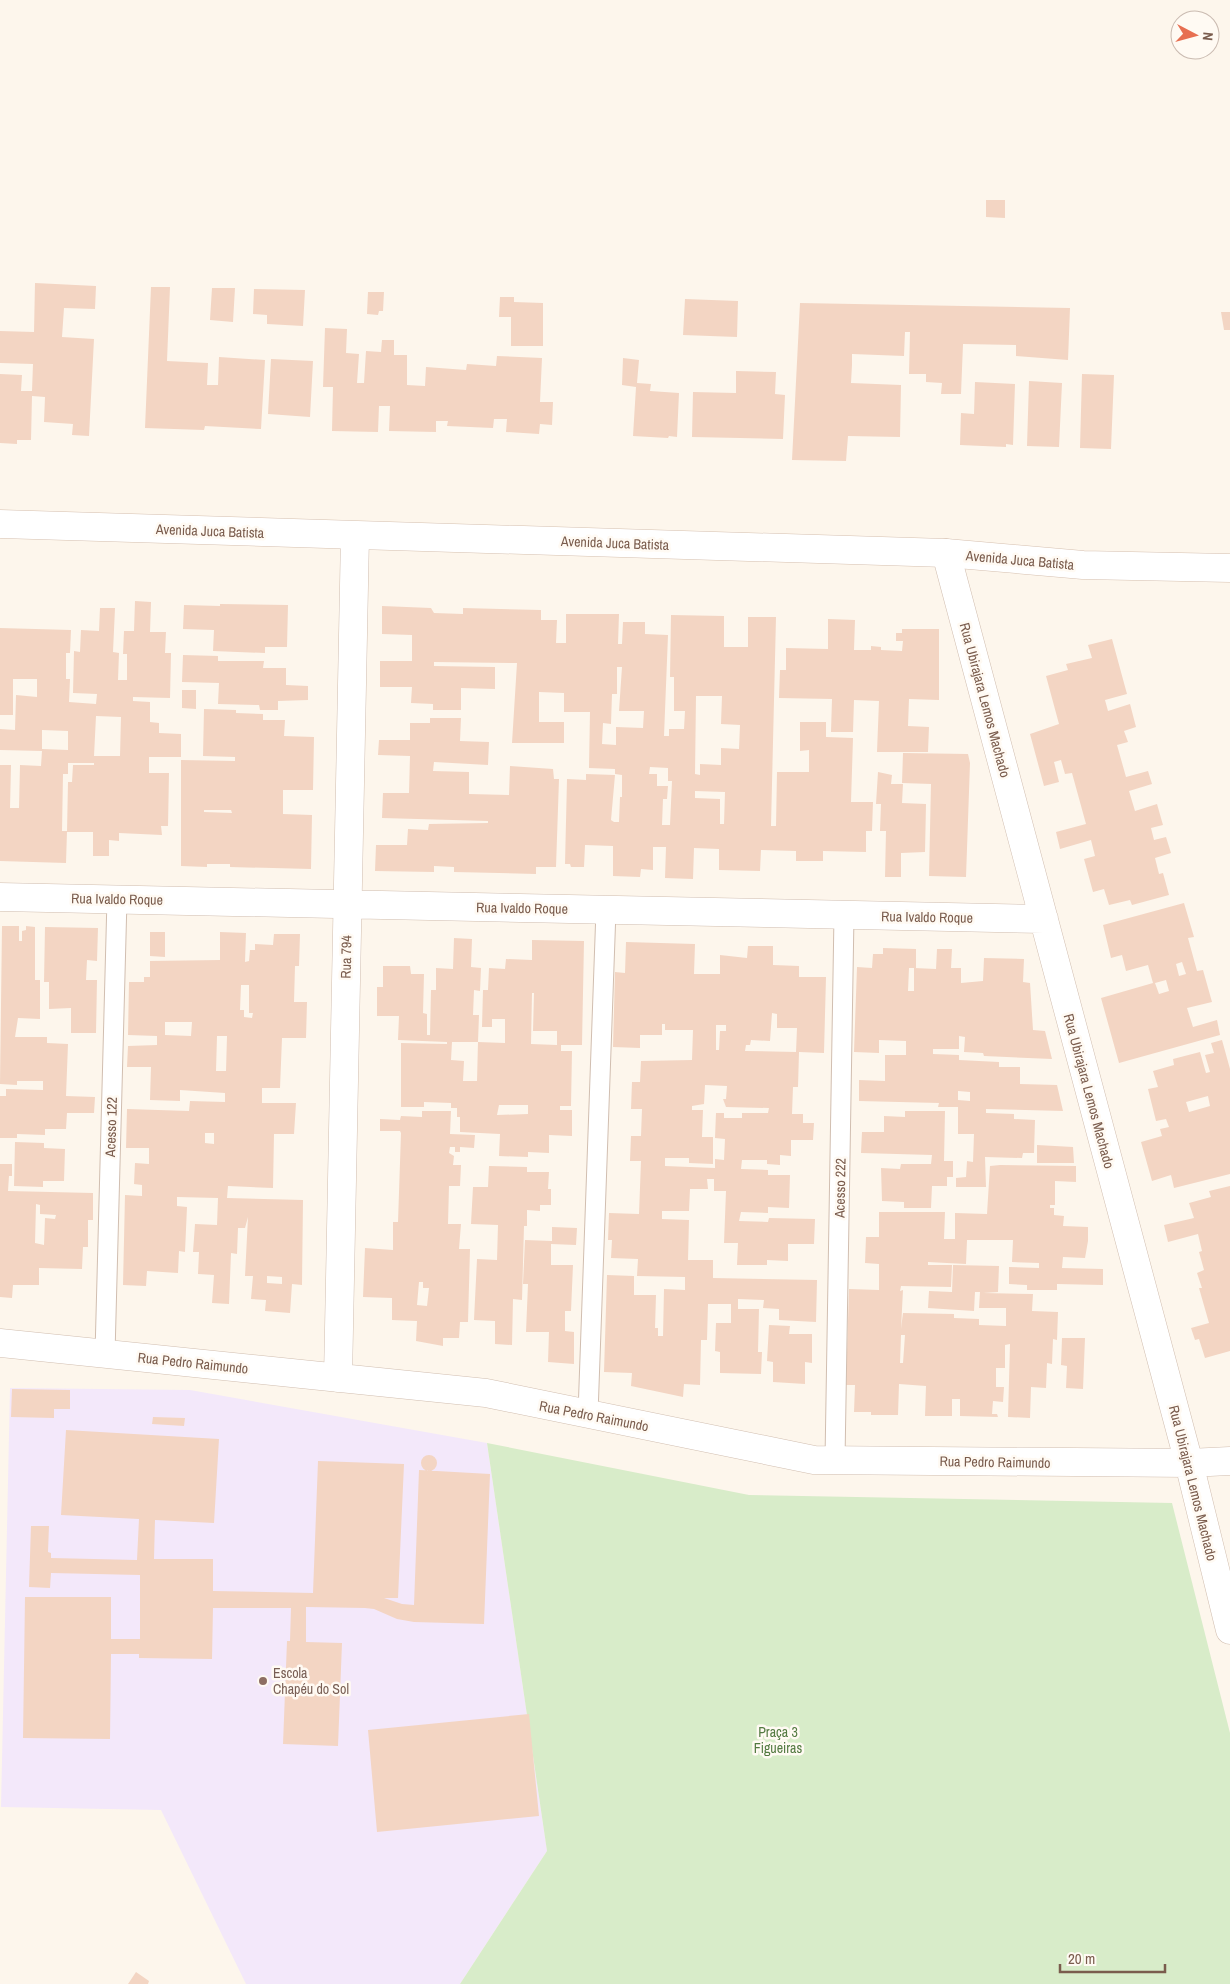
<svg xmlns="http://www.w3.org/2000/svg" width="1230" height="1984" viewBox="0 0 1230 1984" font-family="'Archivo Narrow',sans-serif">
<rect width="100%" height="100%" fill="#fdf6ec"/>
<path fill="#f3e8fa" d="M10,1388l180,2 297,53 60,408 -87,133h-214l-85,-174 -160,-3z"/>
<path fill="#d8ecc9" d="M487,1443l262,52 423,8 58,230v251h-770l87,-133z"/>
<path fill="#f3d5c3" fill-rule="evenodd" d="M986,200h19v18l-19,-1z
M35,283l61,3 -1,23 -31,-1 -2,29 32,2 -5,97 -17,-1 1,-11 -29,-2 1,-25 -13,-1 -1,44h-14v4l-17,-1v-69l22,1 -1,16h11l1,-27 -33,-1v-32l34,1z
M151,287h19l-3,74 41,2 -1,22h11l1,-28 46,3 -4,69 -56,-3 -1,4 -59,-2z
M212,288h23l-2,34 -23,-2z
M254,289l51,1 -2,36 -36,-2v-9l-14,-1z
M368,292h16l-1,19h-4l-1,4 -11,-1z
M500,297h14v5l29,1v43h-32v-29h-12z
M685,299l53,2 -1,36 -54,-2z
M800,303l270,5 -2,52 -52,-4v-11l-53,-1 -2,50h-20l1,-11 -16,-1v-8h-17l1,-42h-5l-1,24 -52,-2v11l-1,18 50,2 -1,52 -52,-1 -2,25 -54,-1z
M1221,312h9v18h-6z
M325,328l22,1 -1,24 13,1 -2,29h7l2,-32 15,1 1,-12h12v15h13v30l18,1 1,-19 40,3 1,-6 29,2 1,-10 45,2 -2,44h13l-1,23 -12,-1 -1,10 -33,-2 1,-13h-13l-1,9 -46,-2 1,-5h-12v11l-47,-1 1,-25h-11l-1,26 -46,-1 1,-44h-10z
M623,358l16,2 -2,23 14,1 -1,7 29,2 -2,44 -8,-1 -1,2 -35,-2 3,-49 -14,-2z
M271,359l42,2 -3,56 -42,-3z
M736,371l40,1 -1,22 10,1 -2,44 -91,-2 1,-45 43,1z
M1082,374l32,1 -3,74 -31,-1z
M1029,381l33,2 -3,64 -32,-1z
M975,382l40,2 -2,61 -7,-1v3l-46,-2 1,-32 13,1z
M135,601l16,1 -1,30h16l-1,21h6l-1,45 -37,-1v4l17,1v20l9,1v10l22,1v23h-32v16h20l-1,53h-7l1,9 -43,-2v8l-10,-1v16h-16v-24h-26l1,-50h4l1,-17h21v-2h-26v11h-5l-1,57h5l-1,32 -66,-2v-96h11l-1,43h9l1,-43 21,1 1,-15 -42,-1v-21l15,1 1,-35 21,2v-18h-24v36h-13v-87l71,2 -1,23h-4v26h4l-1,23 27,2 1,-10 -24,-1 1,-42 6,1 1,-22 18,1 1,-23h15l-2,44 6,1 -1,27h9v-26h-4l1,-23h10zM96,716l25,1 -1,39h-26zM42,730l26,1v19l-26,-1z
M220,604l68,1 -1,42h-22v6l-52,-2 1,-21 -31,-1 1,-24 36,1z
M382,606l49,2 3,5 29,1v-6l78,2v10h16l-1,23h10v-29h53l-1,30h4l1,-22h22v12l23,1 -4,101h5v-7h15l1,-18h-11v-34h-4l1,-62 53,1v31h24v-30h28l-5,209h5l1,-54h32v-22l-9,1v-29h26v15l27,1 -2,64h22l-1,29h-6v21l-43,-1v10h-27v-10l-35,-1 -1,21 -41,-1v-21l-25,-1 -1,31 -28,-1 1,-31h-13v23l-12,-1 -1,8 -27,-1v-30l-28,-1 -1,22h-13l-1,-3h-5l2,-85 19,1v-6l29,1 -4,45 3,2h5l1,-25h2v-22l-7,-1v-5l-26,-1 1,-56h-26v-19l-25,-1v30h25v21h-52l5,-80 -83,-1v4l61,1v22l-34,-1v22h-28v-6l-22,-1 1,-16h-32v-26h32v-26l-30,-1zM617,667h5l-3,44h25l-1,17 -27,-1v18l-14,-1 1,-21 8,1 1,-30h5zM696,696h26l-1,28 19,1 -1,24 -18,-1v17l-21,-1v11l-5,-1zM650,767l18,1v13h4l-2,44h-8l1,-26h4l1,-13h-11v-12h-8zM695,791l30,1 -1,32h-4v-25l-25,-1z
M828,619l27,1 -1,30h17v-4l10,1v3l21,1 1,-10h-7v-8h6v-4h37v71l-30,-1 -1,27 21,1 -1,25h-51l2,-51 -25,-1 -1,32h-22l1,-33 -53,-1 1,-28h6v-22l42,1z
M1112,639l15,55 -22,6 3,11 22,-7 6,23 -12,4 4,11 -11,3 9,32 22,-6 4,13 -23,7 6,20 22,-7 6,21 -12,3 3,12 12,-3 5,16 -16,5 4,16 4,-1 6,22 -37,10 -2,-5 -21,5 -5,-16 -11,3 -9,-33 11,-3 -4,-16 -31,9 -4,-17 30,-8 -14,-51 -7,1 -4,-14 -7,2 5,20 -15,4 -14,-52 29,-10 -13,-48 22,-6 -2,-6 26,-6 -4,-13z
M183,655l35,1v5h46l-1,7h23v17l22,1v14l-30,1v9h-18l-1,-5 -41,-1 1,-21 -37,-1z
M182,690h14v19l-14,-1z
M204,709l32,1v3l27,1v6h22l-1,16 30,1 -1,53h-30v24l29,1 -1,54 -81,-2v-3h-23v3l-26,-1v-106l54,1v-4l-32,-1zM204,810h27l1,3 -28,-1z
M430,718h31l-1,23 29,1 -1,23 -54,-3 -1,9 36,1v22l40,1 1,-29 43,3 1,10h5l-3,88h-20v7l-82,-2v-5l-20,-1v6l-59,-1 1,-26h31l1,-16 20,1 1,-6 59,-1v-2l-106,-3 1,-25h26l1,-37 -32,-1 1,-15h31v-17h20z
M903,753l65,1 2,9 -4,114 -37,-1 2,-92 -29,-1z
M878,772l14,3 -1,9h12l-1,19 24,1 -1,48 -24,1v24h-16l1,-46h-6l1,-27h-5z
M1184,903l10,34 -6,1 9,33 6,-1 9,32 -25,6 6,19 24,-7 3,15 -101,28 -18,-65 52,-15 -5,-18 -22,6 -4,-16 -11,3 -8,-33zM1182,962l4,12 -7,2 -3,-12zM1166,980l3,11 -10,3 -4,-11z
M2,926h17v15h3v-10l4,-1v-4l9,1v53h5v39l-22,-1 -3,19h32v6l21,1 -2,52 29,1 -1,16h-27l-1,16h-21v6l-28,-1v4h-17v-42h6v-7l37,1v-9h-26v4l-17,-1z
M45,927l53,1 -1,33 -10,-1 -1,20h11l-1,53h-25v-25l-22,1v-27h-5z
M150,932h15v25l-15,-1z
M220,932l26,1 -1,29 4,-1 1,-11h5v-6l18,1 1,-11h26l-1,32h-4l-1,36h13l-1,36h-24l-2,50h-18v15h34l-2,31h-20l-1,54 -45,-2 -1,12 76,2 -1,85 -10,-1 -2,29 -25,-2 1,-11 -15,-1 2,-23h-8l3,-59 -3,11h-7l-1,26 -6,-1 -2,51 -17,-1 2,-28 -16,-1 1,-22h-6l2,-28 22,1 1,-27 -41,-1v9l10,1 -2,45 -6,-1 -1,22 -31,-2 -1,15 -23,-1 2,-90 17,1v-11l-8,-1 1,-21 14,1v-16h-23l1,-39 62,2 1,-10 35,1v-9l-45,-3v11l-30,-1 1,-33h-24l1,-21 29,-1v-9l-29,-1 1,-53h15v-5h6v-16l70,-1zM241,985h8v28h4l-1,5 -8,-1v-7h-4zM165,1022h27l-1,14 -26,-1zM217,1036h10l-1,35h-10zM205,1133h9v11l-9,-1zM267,1276l15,1v7l-15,-1z
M454,938l18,1 -1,28 10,1 -1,23 -6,-1 -1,25h6l-1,27 27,1v-24h-13v8h-10l1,-37h5l1,-22 16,1 1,-10 26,1v-20l52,1 -2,104h-21v6h11l-1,55h-11v4h12v26l-23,-1v18l-21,-1v5l-29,-1 1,-22 -40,-2v-15h-3v-9h-6v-5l-27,-1v5h-23v-64l46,1v-2l-49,-2 1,-24h-22v-29h6v-21h27l1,8h13l-1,39 4,1v21h3l1,-45h5v-22l17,1zM532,993h2l-1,38h24v14l-26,-1zM452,1042h26l-1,39h-14l1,-20 -13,-1zM499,1105h29v9l-31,1z
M626,942l69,2 -1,30h26v-19l27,3 1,-12h25v19l26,1v11h27l-2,76 -25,-1 -1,35h-5l-1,27h11v9h11l-1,17h-22v16l-11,-1v10l-13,-1v-4h-25l-1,9 27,1v5h22l-1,33 -21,-1v6l-27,-1 -2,9 29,1 1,-4 46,1 -1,25h-26v17l-21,-1v5h-30l1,-22h-14l2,-52h-12v-12h-7l1,10h-18l-1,22h-27v8l27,1 -1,40h25v18l104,2 -1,42 -37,-2v-11l-16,-1 1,-8 -26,-1v10h21l-1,43h4l-1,22 -41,-1v-21l-5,-1 1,-28h15v-19h-23l-1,36h-6l-1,45 -16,-1 -1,13 -52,-11 1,-13 -28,-1 3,-97 27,1v19h22l-1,33h3v8h5l1,-47 21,1v-13l-48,-1 1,-17 -27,-1 1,-18h-4l1,-27 30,1 2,-53h-11l1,-25h10l1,-27h-11l1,-27h8l1,-21 51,-1 1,-30h-28v-6h-3v11h-22v13l-27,-1 2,-75 10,1zM772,1013l5,1v14h20l-1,24 -51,-1 1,-6h4l1,-5 19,1zM716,1025h10v6h-6l-1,19h-3zM705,1085l22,1 -1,13h-3l3,8 43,1 -1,5h-26v5h-18v-5h-8l-1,25 10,1 -1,21 -9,-1v9l-50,-2v-8h24v5l24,1v-27h-11l1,-27h-11v-4l12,-2z
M883,948l33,1v19h-7l-1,23h6v-23l22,1 1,-20h15l-1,19h10v15l22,-2 1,-23 40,1 -1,23 7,1 3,47 12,1 7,28 -68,-3 -1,-3 -19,-1 1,-15 -6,-1v13h-26v5l26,1v5l40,2v5h21v17l37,1 6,26 -77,-2v4l28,1v5l21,1 -1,33h-11l-1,5 -37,-1 1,30h-30v-9l10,-1 1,-16 6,1 1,-28h-16v-27h-20l1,-4 -80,-2v-21l26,1v-26h21v-14l-27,-1v13l-25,-1 3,-85 15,1 1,-14h10zM958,1091l12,1v9l-12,-1z
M1222,1040l8,29v105l-56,14 -3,-13 -19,6 -11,-39 21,-6 -2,-7 9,-2 -3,-8 -10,2 -8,-32 10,-2 -5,-16 21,-6 -1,-6 27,-7 6,21 4,-1 -5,-17 9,-2 -3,-10zM1208,1096l2,10 -21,6 -3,-10z
M422,1111h29l-1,23 25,1 -1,13 -14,-1v5h-5v-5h-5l-1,6 5,3 -1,9h8l-1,21h-11l-1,38h13l-2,25h11l-2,73h-8l-1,16h-16v8l-27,-5 1,-20 -25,-1v-22l-29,-1 2,-49 28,2v-28h5l3,-89 -1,-2h-20v-12l20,1 1,-4 21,1zM419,1282h4v6h6l-2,18 -10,-1z
M905,1111h40l-1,50h9v16h-6v9h-15l-1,22h-27v-6l-22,-1 -1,-33 19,1 1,-5h30l1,-9 -71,-2 1,-21h22v-16l21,1z
M15,1142l29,1v5l21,1 -1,32h-21v6l-29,-1z
M1037,1145l36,2 1,16h-37z
M0,1164h12v12h-3l-1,15 85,2v27h-5v27h-5l-1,22 -43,-1v17h-26l-1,13 -12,-1zM36,1204l4,1v9l16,1 -1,4 -10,-1 -1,27 -9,-2z
M1000,1165l76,1v16l-21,-1v24h-5v3h4v7l10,1 -1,10 25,1v14l-3,17 -22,-1 -1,11 41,1v16l-46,-1v6h-30v-5l-18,-1v-17l30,1v-5l-27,-1 1,-22h-46l-1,24 -38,-2v3h24l-1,22 -50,-1 -1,5 3,-1 -2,39 2,-16 51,1v4l25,1v6l27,1v-18h-27l1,-16h-5l-1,19 -46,-3 1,-17 23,1 1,-27 46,1 -1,26 -15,1 50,1 -1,17 26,1 -1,28 -4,-1 -1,25 -5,-1 -1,25 -15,-1 -1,31 -22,-1 2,-73 -5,1v23h-9v19h8l-1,15 -10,-1 -1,13h5l1,3 -38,-1v-17h-8v17h-27l1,-30 -27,-2 -1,31h-27v-3h-17l1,-27h-9l3,-96 30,1v-26l-14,-1 1,-26h13v-25h66l-1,27h11v-26l32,1 3,-48zM901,1335h4l-2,28h-3z
M489,1166l38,1v5h22l-1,17h3v16h-11v6l-13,-1v16h-3l-2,74 -9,-1 -1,46 -17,-1v-23l-21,-1 3,-61 20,1 1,-35 -27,-1 2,-37h15z
M1230,1186v165l-25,7 -6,-19 -4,1 -4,-12 18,-5 -10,-35h3l-5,-15 7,-3 -5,-18 3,-1 -4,-17 -30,8 -4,-17 30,-7 -5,-15 22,-6 -2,-6z
M552,1227l25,1 -1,17 -25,-1v21h22l-2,46h-6v20l9,1v32l-26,-2 1,-30h-23l2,-48h-5l2,-44 27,1z
M769,1325l21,1 -1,8h23v29l-7,-1v22l-32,-2v-20l-6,-1z
M1062,1338h23l-2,51 -17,-1 1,-22 -6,-1z
M12,1389l58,1v19h-16v9l-43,-1z
M153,1417l32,1 -1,8 -32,-2z
M66,1430l153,9 -5,84 -59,-3 -1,39h59v32l100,2 5,-132 86,3 -6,134h-14l18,6 12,1 5,-135 71,4 -6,150 -70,-2 -17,-3 -23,-10 -9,-1 -59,-1v35l36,1 -4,103 -55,-2 4,-103h3l1,-33h-78l-1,51 -73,-1v-4h-28l-1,85 -87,-1 2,-141h86v42h29v-64l-89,-2 -1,15 -21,-1 2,-61h18l-1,26 3,1v5l86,2 2,-41 -78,-4z
M421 1463a8 8 0 1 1 16 0a8 8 0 1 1-16 0Z
M529,1714l10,102 -162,16 -9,-102z
M136,1972l13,9 -1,3h-20z"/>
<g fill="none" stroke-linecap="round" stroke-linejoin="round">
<defs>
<path id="service" d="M105,1354l12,-455
M588,1414l18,-504
M835,1460l9,-545"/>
<path id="minor" d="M946,553l243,910 41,167
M0,897l1044,22
M0,1343l486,50 328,67 375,3 41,-2
M338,1378l17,-842"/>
<path id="secondary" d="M0,524l946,29 137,12 147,3"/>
</defs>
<use href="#service" stroke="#d1beb0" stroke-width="21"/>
<use href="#minor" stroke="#d1beb0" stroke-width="29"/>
<use href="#secondary" stroke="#d6c0b0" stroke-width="29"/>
<use href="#service" stroke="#fff" stroke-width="19"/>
<use href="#minor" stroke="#fff" stroke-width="28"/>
<use href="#secondary" stroke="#fff" stroke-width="28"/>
</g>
<circle fill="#8d6e63" stroke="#fffaf3" stroke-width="2" cx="263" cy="1681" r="5"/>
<g text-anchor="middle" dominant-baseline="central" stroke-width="5" stroke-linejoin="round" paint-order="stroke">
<g font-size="14" fill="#7a5c4d" stroke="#fffaf3">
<text transform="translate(210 531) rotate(2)">Avenida Juca Batista</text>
<text transform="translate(615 543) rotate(2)">Avenida Juca Batista</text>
<text transform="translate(1020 560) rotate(5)">Avenida Juca Batista</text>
<text transform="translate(985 700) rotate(75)">Rua Ubirajara Lemos Machado</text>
<text transform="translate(117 899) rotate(1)">Rua Ivaldo Roque</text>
<text transform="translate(522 908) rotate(1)">Rua Ivaldo Roque</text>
<text transform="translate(927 917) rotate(1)">Rua Ivaldo Roque</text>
<text transform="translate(346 957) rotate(-89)">Rua 794</text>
<text transform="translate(1089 1091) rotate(75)">Rua Ubirajara Lemos Machado</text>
<text transform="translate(111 1127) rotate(-88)">Acesso 122</text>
<text transform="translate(840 1188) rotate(-89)">Acesso 222</text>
<text transform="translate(193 1363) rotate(6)">Rua Pedro Raimundo</text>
<text transform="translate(594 1416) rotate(11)">Rua Pedro Raimundo</text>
<text transform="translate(995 1462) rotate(1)">Rua Pedro Raimundo</text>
<text transform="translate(1193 1483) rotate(76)">Rua Ubirajara Lemos Machado</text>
</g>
<g font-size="14" fill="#785e54" stroke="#fffaf3" text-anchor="start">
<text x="273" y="1673">Escola<tspan x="273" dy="16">Chapéu do Sol</tspan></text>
</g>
<g font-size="14" fill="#537a41" stroke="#fffaf3">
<text x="778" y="1732">Praça 3<tspan x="778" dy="16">Figueiras</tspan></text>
</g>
</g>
<g transform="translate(1195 35) rotate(96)"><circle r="24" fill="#fffaf3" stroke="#cabbb1"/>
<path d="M0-4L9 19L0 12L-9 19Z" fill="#e76f51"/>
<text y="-8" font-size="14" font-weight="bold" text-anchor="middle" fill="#7a5c4d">N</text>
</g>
<path d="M1060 1964v8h105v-8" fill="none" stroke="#7a5c4d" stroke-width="2.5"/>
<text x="1068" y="1964" font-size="15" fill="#7a5c4d" stroke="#fffaf3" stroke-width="4" paint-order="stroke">20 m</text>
</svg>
